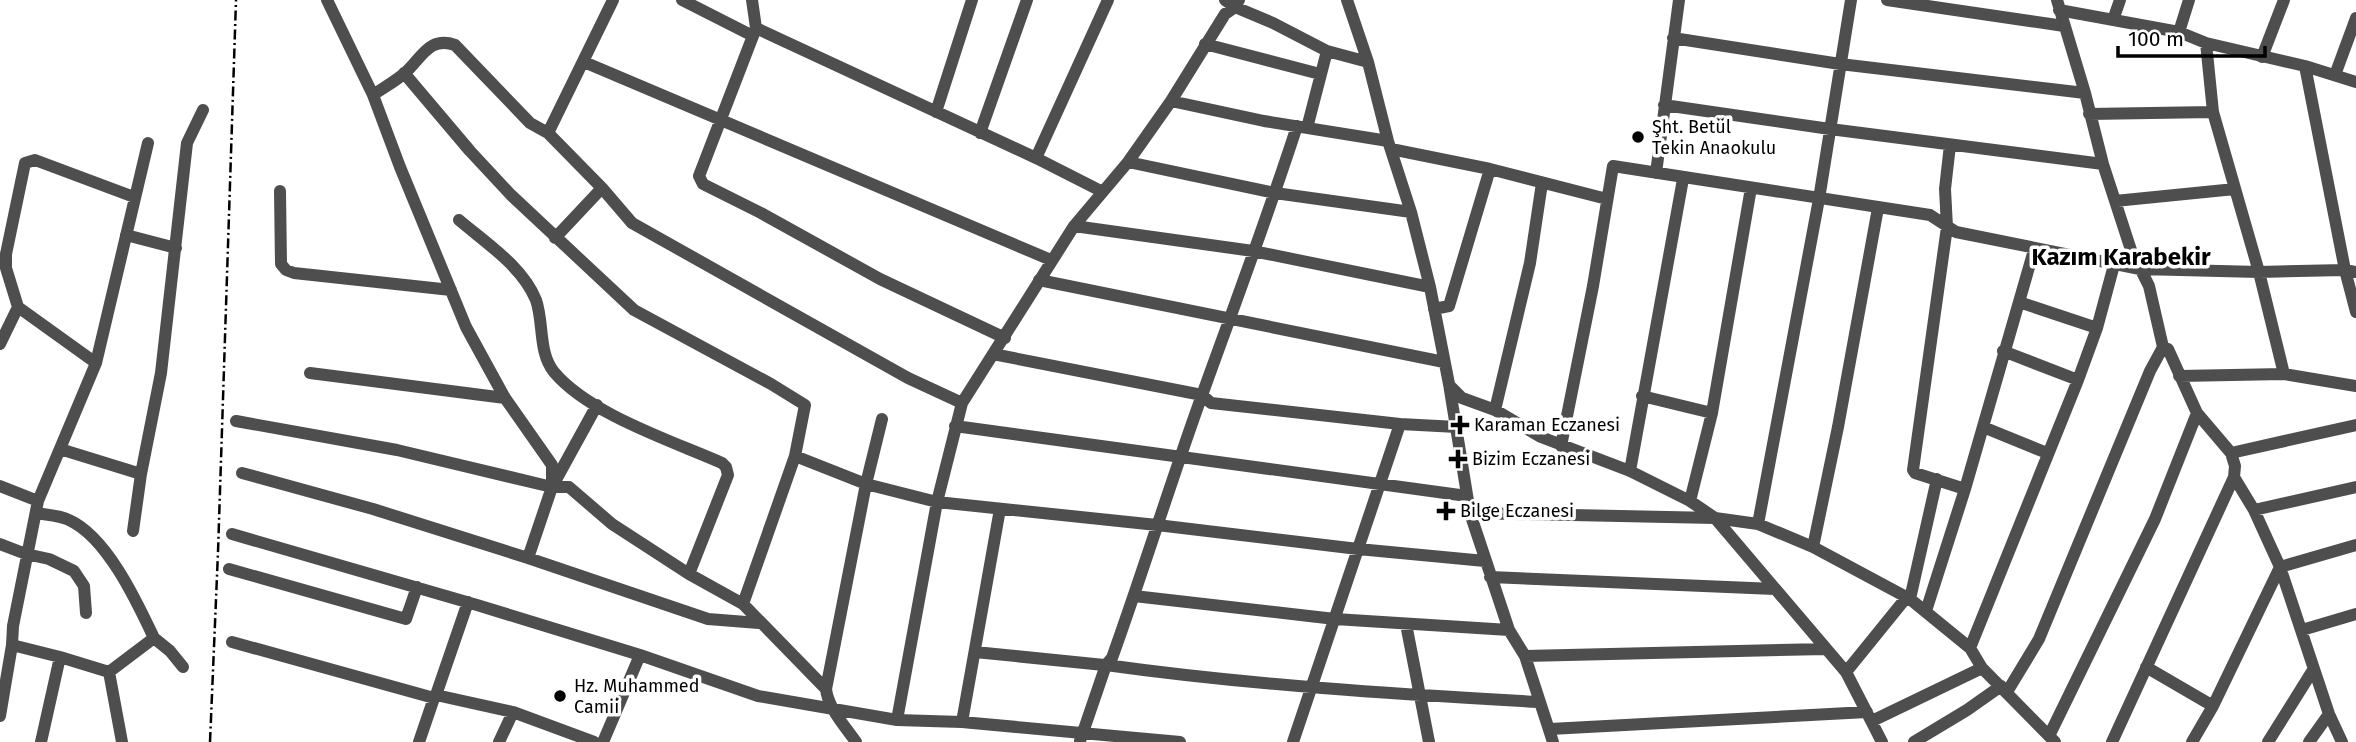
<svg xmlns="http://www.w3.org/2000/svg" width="2356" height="742" viewBox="0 0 2356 742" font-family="'Fira Sans',sans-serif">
<rect width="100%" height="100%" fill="#fff"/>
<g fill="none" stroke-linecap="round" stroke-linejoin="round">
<path stroke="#4e4e4e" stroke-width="12" d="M327,0l46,95 27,72 66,160 39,71 47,67v22h17l43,37 77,50 54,30 83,85c2,19 19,37 30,53
M682,0l71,36
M752,0l4,28 -57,148 4,8 58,29 119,66 125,59
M1225,0l10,7 38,16 54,28 41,11
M1347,0l21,62 20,79 23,71 19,75 19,97 21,129 39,117 16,26 28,86
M1887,0l177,26
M2057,0l28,93 18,71 28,86 18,36 14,61 5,2 29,64 34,40 4,13 -1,11 20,33 26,57 49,147 13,28
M2059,10l120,22 27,11 99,23 51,16
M2113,20l7,-20
M756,28l280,130 65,33
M2179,32l10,-32
M1673,38l167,26 245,29
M2206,43l7,69 46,160 25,102
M1205,44l115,30
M2262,57l22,-57
M584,62l467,198
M2305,66l40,204 11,42
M404,73l66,78 41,44 123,115 137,74 34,21 -10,51 -52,148
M2335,75l21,-57
M373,95c10,-7 23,-14 33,-23 16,-15 24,-36 49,-27l75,78 18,10 54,55 30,35 276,155 54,25
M1171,101l93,20 124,20
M1664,105l166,24 273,35
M936,112l36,-112
M2089,114l124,-2
M1307,128l20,-77
M548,133l65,-133
M980,133l47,-133
M1950,145l-5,44 2,38 -34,243 2,3 50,16
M1391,149l99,20 117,30
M1036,158l72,-158
M1128,162l147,31 136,19
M1656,173l23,-173
M280,191l1,73 5,6 8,3 157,17
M2115,201l120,-12
M459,220c27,23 63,46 77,80 8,23 2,52 18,72 35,42 118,69 168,91l4,4 2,8 -39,99
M1074,226l179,25 177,36
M126,235l50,13
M555,238l47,-50
M1039,280l405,82
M2019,302l78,26
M18,307l78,56
M1434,309l15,-3 41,-137
M0,344l18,-37 -12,-39v-14l19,-91 10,-3 99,37
M2003,351l75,29
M993,354l209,41 9,8 189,21
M310,373l195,25
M2179,376l105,-2 72,12
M1449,385l13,13 33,12 46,27 89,34 60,30 25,17 43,6 55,23 97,52 60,49 12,20 73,74
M1642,396l70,17
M1495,410l35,-147 12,-80
M236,421l161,29 155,37
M955,426l512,70
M1983,427l64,26
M1561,446l32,-160 20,-120 317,49 26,17 184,37 119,3 86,-2 11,2
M60,449l81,25
M2231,453l125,-28
M795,456l71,28 71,18 220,23 201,24 127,12
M1630,471l53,-292
M242,473l131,36 155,49 180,61 51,4
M0,486l38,15
M1690,501l22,-88 39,-225
M2254,510l102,-23
M36,513c10,2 23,2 33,7 38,17 68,82 85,118
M1470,513l245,5 131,154 36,70
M1758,524l61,-325 32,-199
M133,531l8,-57 20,-101 26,-230 16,-33
M232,534l245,71 163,50 118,41 139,24 65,2 218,20
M0,544l26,10 23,5 25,12 10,15 2,27
M1813,547l25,-120 40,-219
M528,558l24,-71 45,-82
M229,569l177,50 11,-32
M1490,577l285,12
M1134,596l201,23 174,11
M1910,599l27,-120
M1926,611l39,-122 69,-239
M1406,624l23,118
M2302,630l54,-16
M232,642l202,56 2,-3 77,17 81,30
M12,645l48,12 49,15 45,-34 16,13 13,16
M1970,648l108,-268 19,-52 17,-63
M975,652l139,14
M1525,656l301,-7
M1106,665l6,-7c29,-81 55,-164 84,-246 34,-95 70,-190 101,-286
M2146,667l67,39
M109,672l13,70
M1846,672l60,-74
M826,689l40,-205 16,-65
M2007,692l32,-53 111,-268 13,-24
M436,695l32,-93
M0,716l12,-71 1,-19 25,-125 58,-138 52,-220
M897,720l40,-218 25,-99 112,-177 54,-64 43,-61 54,-87 10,-7 4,-7
M1872,721l110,-53
M962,722l38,-213
M1550,729l317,-17
M2049,736l106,-217 42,-106
M1080,741l26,-76c143,20 289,29 433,37
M41,742l19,-85
M419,742l15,-44
M499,742l14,-30
M603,742l37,-87
M1293,742l107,-318 57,3
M1914,742l53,-32 34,-24
M2112,742l122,-265
M2192,742l21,-36 67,-139 76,-22
M2268,742l45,-72
M2309,742l20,-28"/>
<path stroke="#000" stroke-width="2.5" stroke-dasharray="10 3.5 2 3.5" stroke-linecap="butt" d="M210,742l8,-190 18,-552"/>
</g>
<g fill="#000" stroke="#fff" stroke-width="2.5">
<circle cx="1638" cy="137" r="7"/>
<path d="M1456.5 414.5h7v7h7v7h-7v7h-7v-7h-7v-7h7z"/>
<path d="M1454.5 448.5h7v7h7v7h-7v7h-7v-7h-7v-7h7z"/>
<path d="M1442.5 500.5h7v7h7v7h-7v7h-7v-7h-7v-7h7z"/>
<circle cx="560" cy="696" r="7"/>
</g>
<g text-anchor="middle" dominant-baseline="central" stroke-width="7" stroke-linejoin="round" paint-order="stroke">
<g font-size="18" fill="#000" stroke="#fff" text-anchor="start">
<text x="1652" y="127">Şht. Betül<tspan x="1652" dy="21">Tekin Anaokulu</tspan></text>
<text x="1474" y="425">Karaman Eczanesi</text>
<text x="1472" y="459">Bizim Eczanesi</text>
<text x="1460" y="511">Bilge Eczanesi</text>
<text x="574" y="686">Hz. Muhammed<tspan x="574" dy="21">Camii</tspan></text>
</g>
<g font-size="24" font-weight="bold" fill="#000" stroke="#fff">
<text x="2121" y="257">Kazım Karabekir</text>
</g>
</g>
<path d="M2118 46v10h147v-10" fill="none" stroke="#000000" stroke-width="3.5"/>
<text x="2128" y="46" font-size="21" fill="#000000" stroke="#ffffff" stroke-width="5" paint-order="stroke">100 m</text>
</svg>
